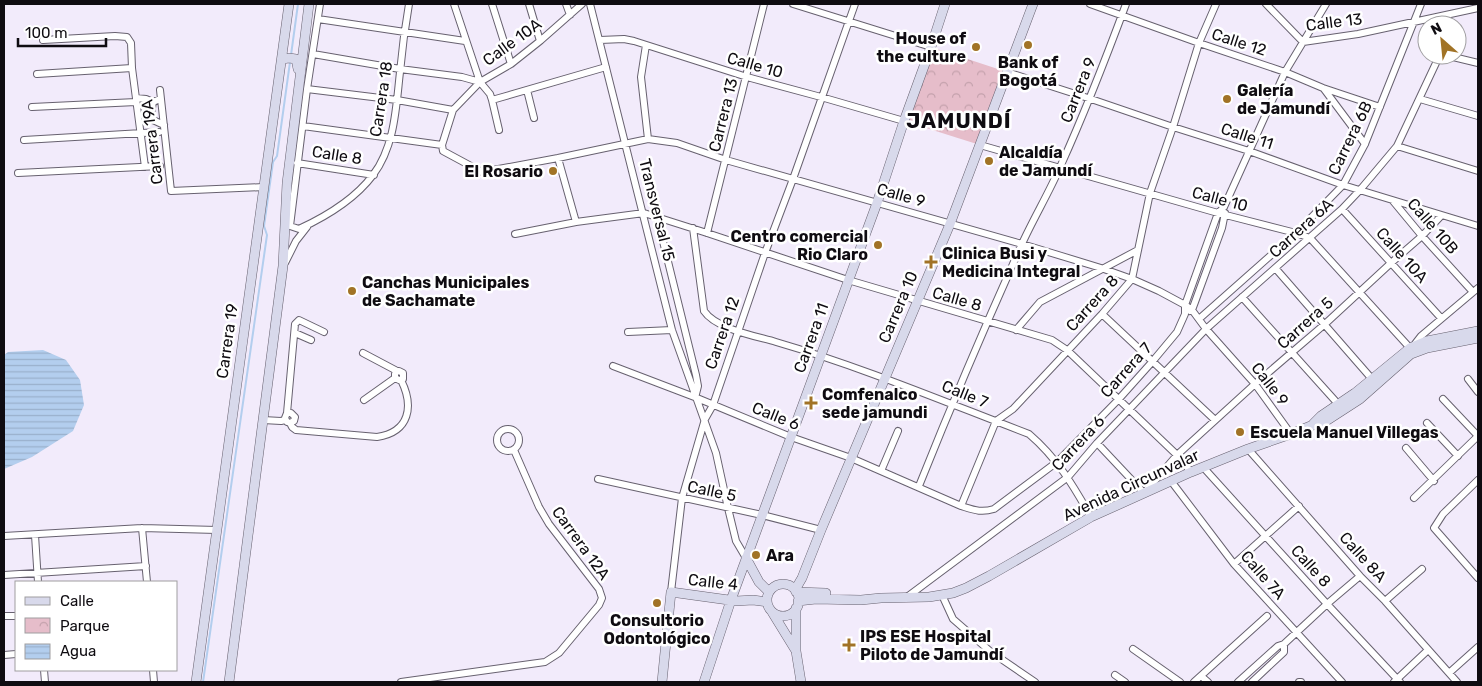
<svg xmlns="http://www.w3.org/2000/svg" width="1482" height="686" viewBox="0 0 1482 686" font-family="Rubik,sans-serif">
<defs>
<pattern id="park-crowns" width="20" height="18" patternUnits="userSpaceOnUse" patternTransform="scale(1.25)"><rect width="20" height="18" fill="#e6bdca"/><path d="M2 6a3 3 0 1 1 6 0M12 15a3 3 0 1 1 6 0" fill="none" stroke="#c4a1ac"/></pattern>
<pattern id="water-rules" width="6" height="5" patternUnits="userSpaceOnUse" patternTransform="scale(1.25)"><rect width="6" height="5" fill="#b3ceee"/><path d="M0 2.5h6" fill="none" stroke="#99b0cb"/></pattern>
</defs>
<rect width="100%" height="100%" fill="#f2ebfb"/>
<path fill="url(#park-crowns)" d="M931,47l76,25 -27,73 -76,-24z"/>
<path fill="url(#water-rules)" d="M43,350l23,10 14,20 4,25 -11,26 -41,26 -28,12v-114l4,-3z"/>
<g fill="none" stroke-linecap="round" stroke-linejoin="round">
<path stroke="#b3ceee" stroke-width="2" d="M291,55l7,-51
M203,682l64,-447 -3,-9 9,-64 4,-6 13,-94"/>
<defs>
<path id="street" d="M454,4l26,78 10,12 2,6 7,30
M492,4l19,60
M529,4l11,37
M566,4l4,11
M582,4l-42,37 -29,23 -31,18 -27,28 -11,35 1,6 39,21 76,-14 90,-19 29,4 49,17 296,84 79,24 31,11 27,12 26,14 7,5 14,19 49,55 36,50
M590,4l82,326 44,123 12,55 8,33 10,17
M793,4l138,43
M1090,4l109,39 86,29 38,16 57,19
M1266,4l37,38 55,-8 120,-26
M318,19l147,22
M43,40l72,-4 12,1 4,6 1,25 13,99
M600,40l24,-1 10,2 113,36 74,20 83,24
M646,45l-5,32 7,62
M313,54l87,15 62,8 18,5
M1007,72l84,27 82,28 76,24 94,34 135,41
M37,74l95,-6
M307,89l90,11 56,10
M1324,89l41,55
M160,90l11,101 93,-4
M527,90l7,28
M136,98l10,1 7,3
M160,99l-7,3 -2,12 2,6 11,5
M1420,99l58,17
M492,100l114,-33
M32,107l104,-5
M303,126l139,19
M24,140l135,-8
M980,145l238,68 78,20 14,5 100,110
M1397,146l81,25
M558,158l18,64
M297,163l77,12
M18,173l142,-7
M1393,201l29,35 51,56
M1342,209l99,109
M657,217l39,158 2,11 -2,8
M285,221l5,5 9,3c26,-12 56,-30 74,-54 22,-29 23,-68 27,-103 2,-22 5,-45 9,-68
M290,226l17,-137 13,-85
M693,228l11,83c12,18 52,25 72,31 86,25 169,60 253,92 28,24 44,51 62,83
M707,233l57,-229
M515,234l61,-12 68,-9 63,20 141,47 204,60 15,10 110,105 14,17
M285,263l11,-22 11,-14
M1276,269l96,110
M1242,297l97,108
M1190,311l2,-1 3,-8 27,-74 3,-15
M1102,314l113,106
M1199,319l97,-86 47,-48 22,-41 56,-140
M1016,330l24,-28 98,-52
M324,332l-25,-12 -4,4 -8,89 -2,5 2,4 3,1 2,4 4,3 81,7c33,-5 37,-31 24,-57
M628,332l44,-2
M295,333l16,7
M1414,345l7,-9 57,-48
M363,353l34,18
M613,366l84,32 94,39 60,21 110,48c13,4 20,7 33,3l63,-47 61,-62 34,-38 25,-30 8,-18v-9l33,-92 6,-6 61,-135 41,-68
M1468,379l10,13
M1443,399l35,37
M364,400l31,-22v-4l2,-3h2l4,2v6l-4,1 -4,-2
M287,413h4l4,4 -1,4 -4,2
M263,420l18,1 4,-1
M1427,423l31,33
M497 440a11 11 0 1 1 22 0a11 11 0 1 1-22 0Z
M1097,443l47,50 33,-38 78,-71 70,-60 66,-61 31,-27 19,-20
M1406,448l28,33
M1248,449l112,127 25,25 72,81
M1203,467l124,137 73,78
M881,471l17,-40
M598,479l164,36 59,15
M1478,480l-35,34 -9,14 44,50
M1171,481l63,83 108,118
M919,486c32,-80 66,-160 102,-240 12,-27 28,-53 40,-81 24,-53 45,-107 65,-161
M1414,498l64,-62
M961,506l35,-85 17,-12 89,-95 30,-35 18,-86 23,-66 26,-84 17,-39
M142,528l5,54
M35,535l3,47
M4,536l138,-8 75,2
M1234,564l65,-58
M4,575l142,-9
M671,592l11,-94 23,-79 8,-14 52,-152 28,-74 62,-175
M942,595l11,24 38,33 44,30
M907,597l161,-120 29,-34 109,-114 136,-120 18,-19 37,-44 39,-83 4,-8 9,1 29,7
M1385,601l37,-32
M4,616h12
M1133,649l47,33
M4,655l12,-1
M44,670l1,12
M153,670l1,12
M1449,673l29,-26
M1115,675l10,7
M1201,676l7,6
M401,682l144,-20 14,-9 40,-48 3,-7 -3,-9 -50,-65 -10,-17 -25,-57
M1194,682l73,-66
M1238,682l40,-36 6,-2 43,-40 33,-28
M1252,682l32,-30v-8
M1299,682h2
M1394,682l34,-32"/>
<path id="secondary" d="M282,59l7,-1 7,1 2,10
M1313,424l8,-8 34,-23 55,-45 17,-7 51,-10
M746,558l13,24 10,10
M767 600a16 16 0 1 1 32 0a16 16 0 1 1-32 0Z
M795,590l7,-12 19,-48 129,-306 83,-220
M796,592l30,1
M798,601l18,-2 45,1 20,-2 48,-1 24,-4 13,-5 23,-12 102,-59 100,-45 57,-23 43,-15 22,-9 13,-4 34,-22 51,-45 16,-6 51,-10
M796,608v43l5,31
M772,612l24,39
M196,682l93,-678
M229,682l54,-416 4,-83 22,-179
M662,682l9,-90 65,9 17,-1 14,2
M704,682l27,-82 146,-397 27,-82 27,-74 14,-43"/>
</defs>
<use href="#street" stroke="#67616f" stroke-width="8"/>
<use href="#secondary" stroke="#67616f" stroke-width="10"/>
<use href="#street" stroke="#fff" stroke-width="6"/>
<use href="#secondary" stroke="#d8d9eb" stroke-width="9"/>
</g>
<g fill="#a17326" stroke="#fff" stroke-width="2">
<circle cx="1028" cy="45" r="5"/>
<circle cx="976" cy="47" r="5"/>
<circle cx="1227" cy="99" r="5"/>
<circle cx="989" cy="161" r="5"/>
<circle cx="553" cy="171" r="5"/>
<circle cx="878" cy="245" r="5"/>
<path d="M928.5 254.5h5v5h5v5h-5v5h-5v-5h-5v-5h5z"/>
<circle cx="352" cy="291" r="5"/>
<path d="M808.5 395.5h5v5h5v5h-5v5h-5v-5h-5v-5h5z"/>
<circle cx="1240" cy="432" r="5"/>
<circle cx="756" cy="555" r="5"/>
<circle cx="657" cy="603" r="5"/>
<path d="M846.5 637.5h5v5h5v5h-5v5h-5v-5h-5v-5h5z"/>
</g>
<g text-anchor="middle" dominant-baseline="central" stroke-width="5" stroke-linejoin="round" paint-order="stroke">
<g font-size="16" fill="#0f0c11" stroke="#fff">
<text transform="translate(1334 22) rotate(-7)">Calle 13</text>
<text transform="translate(512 42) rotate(-36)">Calle 10A</text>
<text transform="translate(1239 42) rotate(18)">Calle 12</text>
<text transform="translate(755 65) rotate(16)">Calle 10</text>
<text transform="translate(1078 90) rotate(-68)">Carrera 9</text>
<text transform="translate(381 99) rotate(-81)">Carrera 18</text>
<text transform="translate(723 115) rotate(-76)">Carrera 13</text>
<text transform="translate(1247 136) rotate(18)">Calle 11</text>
<text transform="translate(1350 138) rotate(-64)">Carrera 6B</text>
<text transform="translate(152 142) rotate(-97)">Carrera 19A</text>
<text transform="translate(337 155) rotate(9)">Calle 8</text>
<text transform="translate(901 195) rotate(16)">Calle 9</text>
<text transform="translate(1220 199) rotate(15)">Calle 10</text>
<text transform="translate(657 210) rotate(76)">Transversal 15</text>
<text transform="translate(1433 226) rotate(49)">Calle 10B</text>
<text transform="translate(1301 228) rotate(-42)">Carrera 6A</text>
<text transform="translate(1402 255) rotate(48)">Calle 10A</text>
<text transform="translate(957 299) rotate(16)">Calle 8</text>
<text transform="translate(1092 303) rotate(-48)">Carrera 8</text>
<text transform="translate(898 307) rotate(-67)">Carrera 10</text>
<text transform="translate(1305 323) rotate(-42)">Carrera 5</text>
<text transform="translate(722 333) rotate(-71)">Carrera 12</text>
<text transform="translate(811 338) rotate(-70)">Carrera 11</text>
<text transform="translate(227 341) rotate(-82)">Carrera 19</text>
<text transform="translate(1126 370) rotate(-48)">Carrera 7</text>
<text transform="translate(1270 384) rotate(52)">Calle 9</text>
<text transform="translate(965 394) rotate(22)">Calle 7</text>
<text transform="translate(776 416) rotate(22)">Calle 6</text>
<text transform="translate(1078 443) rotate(-47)">Carrera 6</text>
<text transform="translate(1131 485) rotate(-25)">Avenida Circunvalar</text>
<text transform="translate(712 491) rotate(12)">Calle 5</text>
<text transform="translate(581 543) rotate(54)">Carrera 12A</text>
<text transform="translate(1363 557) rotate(48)">Calle 8A</text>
<text transform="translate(1311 566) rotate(48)">Calle 8</text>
<text transform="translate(1263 575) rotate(49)">Calle 7A</text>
<text transform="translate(713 582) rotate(6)">Calle 4</text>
</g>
<g font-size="16" font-weight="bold" fill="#0f0c11" stroke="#fff" text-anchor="start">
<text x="966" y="38" text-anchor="end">House of<tspan x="966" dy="18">the culture</tspan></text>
<text x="1028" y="62" text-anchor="middle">Bank of<tspan x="1028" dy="18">Bogotá</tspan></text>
<text x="1237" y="90">Galería<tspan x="1237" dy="18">de Jamundí</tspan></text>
<text x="999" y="152">Alcaldía<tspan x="999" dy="18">de Jamundí</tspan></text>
<text x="543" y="171" text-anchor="end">El Rosario</text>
<text x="868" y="236" text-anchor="end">Centro comercial<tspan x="868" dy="18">Rio Claro</tspan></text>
<text x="942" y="253">Clinica Busi y<tspan x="942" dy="18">Medicina Integral</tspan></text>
<text x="362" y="282">Canchas Municipales<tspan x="362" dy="18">de Sachamate</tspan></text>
<text x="822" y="394">Comfenalco<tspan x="822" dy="18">sede jamundi</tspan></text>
<text x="1250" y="432">Escuela Manuel Villegas</text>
<text x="766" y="555">Ara</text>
<text x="657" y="620" text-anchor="middle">Consultorio<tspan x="657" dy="18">Odontológico</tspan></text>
<text x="860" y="636">IPS ESE Hospital<tspan x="860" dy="18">Piloto de Jamundí</tspan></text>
</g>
<g font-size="21" font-weight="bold" letter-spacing="1" fill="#0f0c11" stroke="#fff">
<text x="959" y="120">JAMUNDÍ</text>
</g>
</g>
<rect width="1482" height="686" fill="none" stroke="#0f0c11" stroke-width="10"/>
<rect x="15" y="581" width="162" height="90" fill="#ffffff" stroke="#9f9ea0"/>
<rect x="25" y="597" width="25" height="8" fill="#d8d9eb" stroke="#9f9ea0"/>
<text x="60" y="606" font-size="15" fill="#0f0c11">Calle</text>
<rect x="25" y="618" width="25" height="15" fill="url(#park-crowns)" stroke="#9f9ea0"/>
<text x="60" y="631" font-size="15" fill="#0f0c11">Parque</text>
<rect x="25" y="644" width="25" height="15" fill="url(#water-rules)" stroke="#9f9ea0"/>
<text x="60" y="656" font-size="15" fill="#0f0c11">Agua</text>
<g transform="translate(1442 40) rotate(333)"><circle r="24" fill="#ffffff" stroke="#9f9ea0"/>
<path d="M0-4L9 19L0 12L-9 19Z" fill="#a17326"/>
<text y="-8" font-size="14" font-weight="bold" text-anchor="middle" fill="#0f0c11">N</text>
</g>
<path d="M18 38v8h88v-8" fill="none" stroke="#0f0c11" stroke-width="2.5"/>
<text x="25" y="38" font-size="15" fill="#0f0c11" stroke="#ffffff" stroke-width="4" paint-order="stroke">100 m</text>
</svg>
